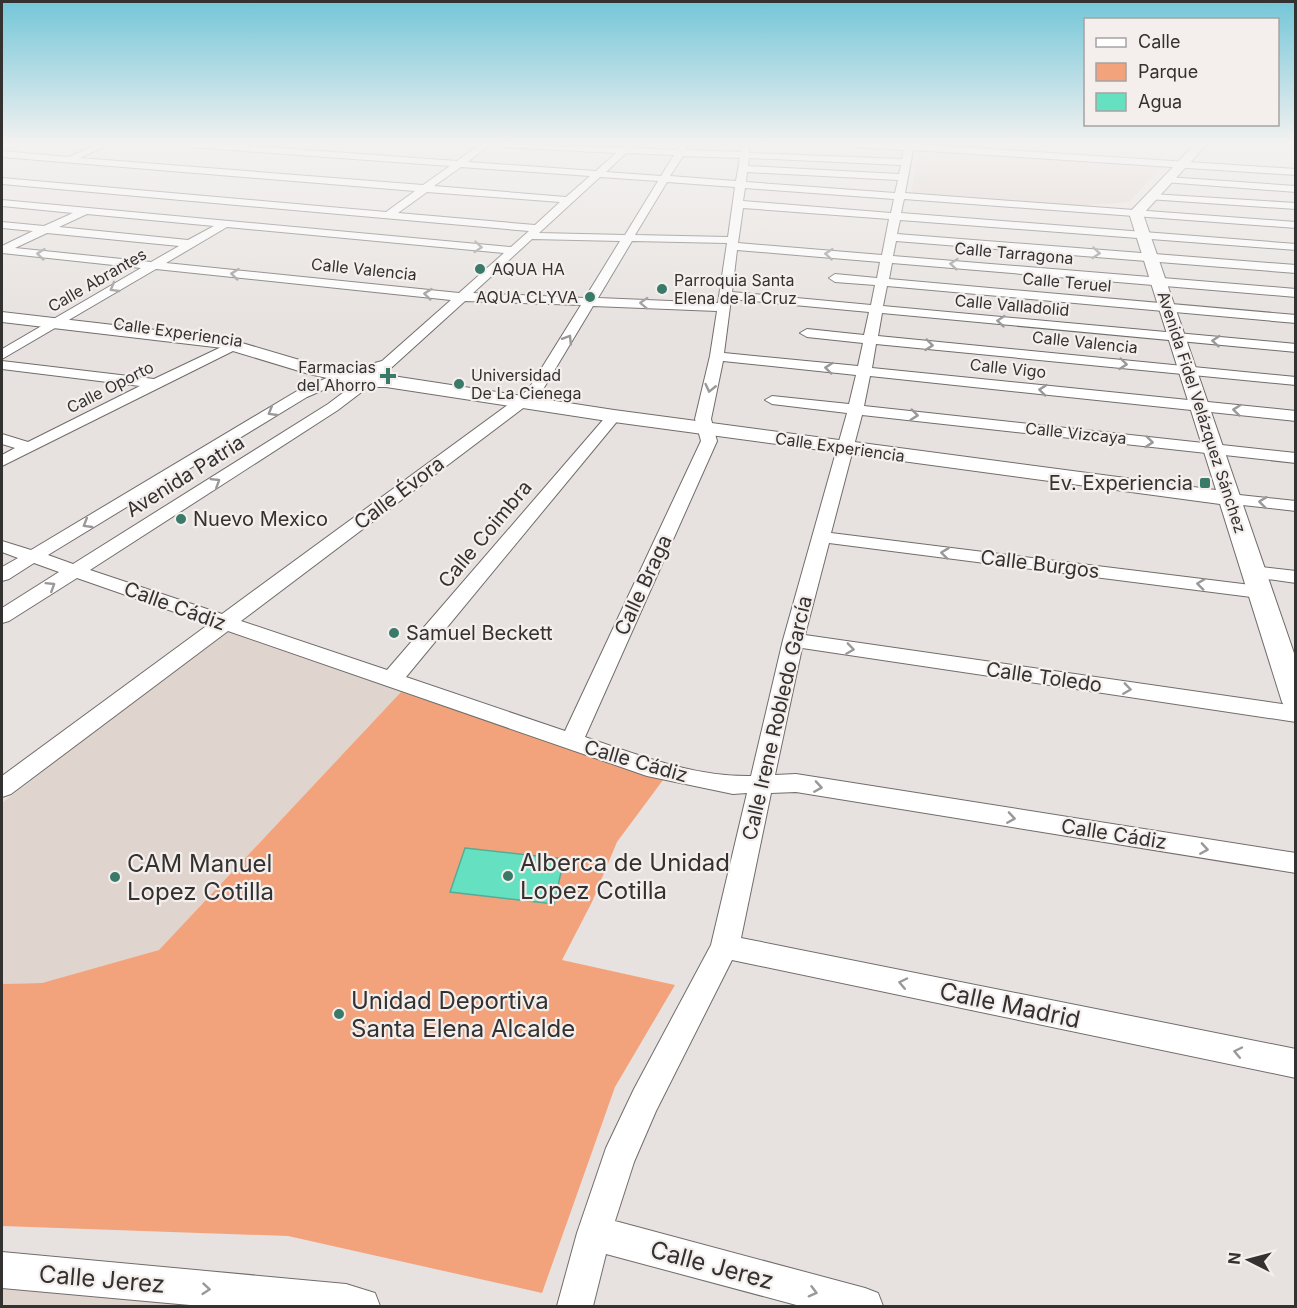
<svg xmlns="http://www.w3.org/2000/svg" width="1297" height="1308" viewBox="0 0 1297 1308" font-family="Inter,sans-serif">
<rect width="100%" height="100%" fill="#e7e2df"/>
<path fill="#e0d4cf" d="M919,149l245,16 -35,37 -56,4 -162,-12z
M224,631l177,61 -242,258 -117,33 -40,1v-181z
M2,1280l287,26h-287z"/>
<path fill="#f3a37c" d="M401,692l262,88 -46,62 -25,60 -30,58 113,25 -60,102 -73,206 -254,-57 -286,-10v-242l40,-1 117,-33z"/>
<path fill="#65e0c1" stroke="#56ac96" stroke-width="1.5" d="M465,848l99,11 -10,45 -104,-12z"/>
<g fill="none" stroke-linecap="round" stroke-linejoin="round">
<defs>
<path id="minor" d="M98,144h12l-30,14 343,27 27,-19 -260,-19 -4,-3h39l232,17 23,-17h10l-22,18 128,9 20,-18 -112,-6 -4,-3 122,4 4,-4h9l-3,4 45,2 4,-6h8l-3,6 54,2 2,-8h8l-1,9 153,6 2,-9 -48,-3 -4,-3h62l382,25v6l-383,-25 -8,43 391,29v6l-392,-29 -3,14 395,31v6l-396,-30 -3,14 399,31v8l-400,-32 -3,15 403,33v8l-404,-34 -3,16 407,36v8l-409,-37 -4,20 413,38v8l-414,-39 -4,23 418,41v8l-420,-41 -4,24 424,43v10l-426,-45 -6,30 432,47v10l-434,-48 -31,118 428,53 7,2 3,4 -3,4 -7,2 -430,-55 -24,92 491,71v16l-494,-74 -27,127 21,-1 500,79v20l-500,-81 -25,1 -30,145 555,111v29l-564,-118 -76,151 -22,51 -19,59 250,67 13,5 5,13h-83l-194,-52 -13,52h-36l20,-73 29,-85 28,-59 77,-144 36,-152 -14,1 -86,-18 -419,-145 -217,163 -9,3v-21l207,-152 -132,-46 -68,43 -7,2v-15l57,-36 -25,-9 -25,16 -7,2v-14l16,-9 -16,-6v-11l29,9 266,-159 41,-18 44,-12 69,-61 -295,-31 -154,90v-10l139,-81 -139,-15v-7l31,-15 -31,-3v-6l42,4 29,-13 -71,-7v-6l509,47 18,-16 -527,-47v-6l384,34 29,-21 -413,-34v-6l67,6zM626,153l48,2 -13,21 -55,-4zM683,156l57,2 -4,23 -66,-5zM749,158l152,7 -2,9 -151,-8zM461,167l129,9 -24,21 -132,-11zM747,172l151,8 -3,13 -149,-11zM600,177l58,4 -33,54 -86,-2zM667,182l68,5 -7,50 -93,-2zM745,188l149,11 -3,14 -148,-12zM427,192l133,10 -25,23 -137,-12zM743,208l146,11 -7,36 -144,-12zM87,214l127,12 -26,14 -129,-13zM227,227l277,26 -45,40 -293,-30zM47,233l132,13 -28,16 -136,-14zM532,239l88,2 -35,57 -112,-5zM632,241l95,2 -9,60 -120,-5zM737,250l143,12 -3,16 -42,-4 -6,4 6,4 40,3 -4,20 -139,-13zM731,299l138,13 -5,23 -57,-6 -7,4 7,4 56,6 -5,23 -134,-13zM465,301l116,4 -53,85 -306,224 -132,-44 248,-160 42,-32zM593,306l124,5 -7,45 -15,63 6,22 -136,290 -159,-54 213,-258 3,-3 -3,-3h-10l-222,257 -146,-49 298,-225zM723,361l133,14 -7,29 -77,-8 -7,4 7,4 75,9 -64,227 -32,136c-57,1 -113,-21 -166,-39l132,-296 -6,-22zM368,374l-40,30 -255,160 -25,-9 259,-158 41,-18z
M1167,177l129,9v6l-132,-10 -2,-2z
M1152,194l144,9v6l-148,-10v-4z
M234,341l5,1 2,3 -2,3 -237,118v-11l13,-7 -13,-4v-10l26,8 112,-56 -138,-17v-8l152,18z
M1230,494l66,7v10l-72,-8 -3,-4 3,-4z
M1253,566l43,5v12l-50,-7 -3,-4 3,-4z
M2,1252l344,32 29,9 5,13h-179l-199,-18z"/>
<path id="tertiary" d="M1195,144h12l-64,70 153,445v53l-10,-3 -4,-7 -62,-198 -606,-82 -228,-35h-18l-59,-13 -86,-26 -221,-26v-10l223,26 88,26 55,11h18l228,35 602,80 -87,-277z"/>
</defs>
<use href="#minor" stroke="#716d6b" stroke-width="2"/>
<use href="#tertiary" stroke="#716d6b" stroke-width="2"/>
<use href="#minor" fill="#fff" fill-rule="evenodd"/>
<use href="#tertiary" fill="#fff" fill-rule="evenodd"/>
</g>
<defs><path id="oneway-chevron" d="M-2-3.5L2.5 0L-2 3.5" fill="none" stroke-width="1.6" stroke-linecap="round" stroke-linejoin="round" transform="scale(1.5)"/></defs>
<g stroke="#9a9898">
<use href="#oneway-chevron" transform="translate(478 247) rotate(5)"/>
<use href="#oneway-chevron" transform="translate(1096 253) rotate(5)"/>
<use href="#oneway-chevron" transform="translate(41 254) rotate(-174)"/>
<use href="#oneway-chevron" transform="translate(829 254) rotate(-175)"/>
<use href="#oneway-chevron" transform="translate(954 264) rotate(-175)"/>
<use href="#oneway-chevron" transform="translate(235 274) rotate(-174)"/>
<use href="#oneway-chevron" transform="translate(114 288) rotate(150)"/>
<use href="#oneway-chevron" transform="translate(428 294) rotate(-174)"/>
<use href="#oneway-chevron" transform="translate(644 303) rotate(-177)"/>
<use href="#oneway-chevron" transform="translate(1001 321) rotate(-175)"/>
<use href="#oneway-chevron" transform="translate(568 339) rotate(-58)"/>
<use href="#oneway-chevron" transform="translate(1216 341) rotate(-175)"/>
<use href="#oneway-chevron" transform="translate(929 345) rotate(6)"/>
<use href="#oneway-chevron" transform="translate(1123 364) rotate(6)"/>
<use href="#oneway-chevron" transform="translate(829 368) rotate(-174)"/>
<use href="#oneway-chevron" transform="translate(710 388) rotate(103)"/>
<use href="#oneway-chevron" transform="translate(1043 390) rotate(-174)"/>
<use href="#oneway-chevron" transform="translate(1237 410) rotate(-174)"/>
<use href="#oneway-chevron" transform="translate(272 412) rotate(149)"/>
<use href="#oneway-chevron" transform="translate(914 415) rotate(6)"/>
<use href="#oneway-chevron" transform="translate(1149 442) rotate(6)"/>
<use href="#oneway-chevron" transform="translate(216 482) rotate(-32)"/>
<use href="#oneway-chevron" transform="translate(1263 502) rotate(-173)"/>
<use href="#oneway-chevron" transform="translate(87 524) rotate(149)"/>
<use href="#oneway-chevron" transform="translate(945 553) rotate(-173)"/>
<use href="#oneway-chevron" transform="translate(1201 584) rotate(-173)"/>
<use href="#oneway-chevron" transform="translate(51 586) rotate(-32)"/>
<use href="#oneway-chevron" transform="translate(850 649) rotate(8)"/>
<use href="#oneway-chevron" transform="translate(1127 689) rotate(8)"/>
<use href="#oneway-chevron" transform="translate(818 787) rotate(9)"/>
<use href="#oneway-chevron" transform="translate(1011 818) rotate(9)"/>
<use href="#oneway-chevron" transform="translate(1204 849) rotate(9)"/>
<use href="#oneway-chevron" transform="translate(903 983) rotate(-168)"/>
<use href="#oneway-chevron" transform="translate(1238 1052) rotate(-168)"/>
<use href="#oneway-chevron" transform="translate(206 1289) rotate(5)"/>
<use href="#oneway-chevron" transform="translate(813 1292) rotate(15)"/>
</g>
<linearGradient id="sky" x2="0" y2="1"><stop stop-color="#73c6d8"/><stop offset="0.44" stop-color="#f4f2f1"/><stop offset="1" stop-color="#f4f2f1" stop-opacity="0"/></linearGradient>
<rect width="1297" height="327" fill="url(#sky)"/>
<g fill="#397a69" stroke="#f4efed" stroke-width="2">
<circle cx="480" cy="269" r="6"/>
<circle cx="662" cy="289" r="6"/>
<circle cx="590" cy="297" r="6"/>
<path d="M385 367h6v6h6v6h-6v6h-6v-6h-6v-6h6z"/>
<circle cx="459" cy="384" r="6"/>
<rect x="1199" y="477" width="12" height="12" rx="3"/>
<circle cx="181" cy="519" r="6"/>
<circle cx="394" cy="633" r="6"/>
<circle cx="508" cy="876" r="6"/>
<circle cx="115" cy="877" r="6"/>
<circle cx="339" cy="1014" r="6"/>
</g>
<g text-anchor="middle" dominant-baseline="central" stroke-width="4.5" stroke-linejoin="round" paint-order="stroke">
<g font-size="16" fill="#343231" stroke="#f4efed">
<text transform="translate(1014 253) rotate(5)">Calle Tarragona</text>
<text transform="translate(364 269) rotate(6)">Calle Valencia</text>
<text transform="translate(97 280) rotate(-30)">Calle Abrantes</text>
<text transform="translate(1067 282) rotate(5)">Calle Teruel</text>
<text transform="translate(1012 305) rotate(5)">Calle Valladolid</text>
<text transform="translate(178 332) rotate(8)">Calle Experiencia</text>
<text transform="translate(1085 342) rotate(6)">Calle Valencia</text>
<text transform="translate(1008 368) rotate(6)">Calle Vigo</text>
<text transform="translate(110 387) rotate(-27)">Calle Oporto</text>
<text transform="translate(1202 412) rotate(72)">Avenida Fidel Velázquez Sánchez</text>
<text transform="translate(1076 433) rotate(6)">Calle Vizcaya</text>
<text transform="translate(840 447) rotate(8)">Calle Experiencia</text>
</g>
<g font-size="16" fill="#343231" stroke="#f4efed" text-anchor="start">
<text x="492" y="269">AQUA HA</text>
<text x="674" y="280">Parroquia Santa<tspan x="674" dy="18">Elena de la Cruz</tspan></text>
<text x="578" y="297" text-anchor="end">AQUA CLYVA</text>
<text x="376" y="367" text-anchor="end">Farmacias<tspan x="376" dy="18">del Ahorro</tspan></text>
<text x="471" y="375">Universidad<tspan x="471" dy="18">De La Cienega</tspan></text>
</g>
<g font-size="20" fill="#343231" stroke="#f4efed">
<text transform="translate(185 476) rotate(-32)">Avenida Patria</text>
<text transform="translate(399 493) rotate(-37)">Calle Évora</text>
<text transform="translate(485 534) rotate(-50)">Calle Coimbra</text>
<text transform="translate(1040 564) rotate(7)">Calle Burgos</text>
<text transform="translate(643 585) rotate(-65)">Calle Braga</text>
<text transform="translate(175 606) rotate(20)">Calle Cádiz</text>
<text transform="translate(1044 677) rotate(8)">Calle Toledo</text>
<text transform="translate(777 718) rotate(-77)">Calle Irene Robledo García</text>
<text transform="translate(636 761) rotate(16)">Calle Cádiz</text>
<text transform="translate(1114 834) rotate(9)">Calle Cádiz</text>
</g>
<g font-size="20" fill="#343231" stroke="#f4efed" text-anchor="start">
<text x="1193" y="483" text-anchor="end">Ev. Experiencia</text>
<text x="193" y="519">Nuevo Mexico</text>
<text x="406" y="633">Samuel Beckett</text>
</g>
<g font-size="24" fill="#343231" stroke="#f4efed" text-anchor="start">
<text x="520" y="862">Alberca de Unidad<tspan x="520" dy="28">Lopez Cotilla</tspan></text>
<text x="127" y="863">CAM Manuel<tspan x="127" dy="28">Lopez Cotilla</tspan></text>
<text x="351" y="1000">Unidad Deportiva<tspan x="351" dy="28">Santa Elena Alcalde</tspan></text>
</g>
<g font-size="24" fill="#343231" stroke="#f4efed">
<text transform="translate(1010 1005) rotate(12)">Calle Madrid</text>
<text transform="translate(712 1265) rotate(15)">Calle Jerez</text>
<text transform="translate(102 1279) rotate(5)">Calle Jerez</text>
</g>
</g>
<rect width="1297" height="1308" fill="none" stroke="#343231" stroke-width="6"/>
<rect x="1084" y="18" width="195" height="108" fill="#f4efed" stroke="#a7a3a2" stroke-width="1.5"/>
<rect x="1096" y="38" width="30" height="9" fill="#ffffff" stroke="#a7a3a2" stroke-width="1.5"/>
<text x="1138" y="48" font-size="18" fill="#343231">Calle</text>
<rect x="1096" y="63" width="30" height="18" fill="#f3a37c" stroke="#a7a3a2" stroke-width="1.5"/>
<text x="1138" y="78" font-size="18" fill="#343231">Parque</text>
<rect x="1096" y="93" width="30" height="18" fill="#65e0c1" stroke="#a7a3a2" stroke-width="1.5"/>
<text x="1138" y="108" font-size="18" fill="#343231">Agua</text>
<g transform="translate(1249 1260) rotate(276)" stroke="#f4efed" stroke-width="4.5" paint-order="stroke">
<path d="M0-4.5L10 22L0 15L-10 22Z" fill="#343231"/>
<text y="-9" font-size="16" font-weight="bold" text-anchor="middle" fill="#343231">N</text>
</g>
</svg>
